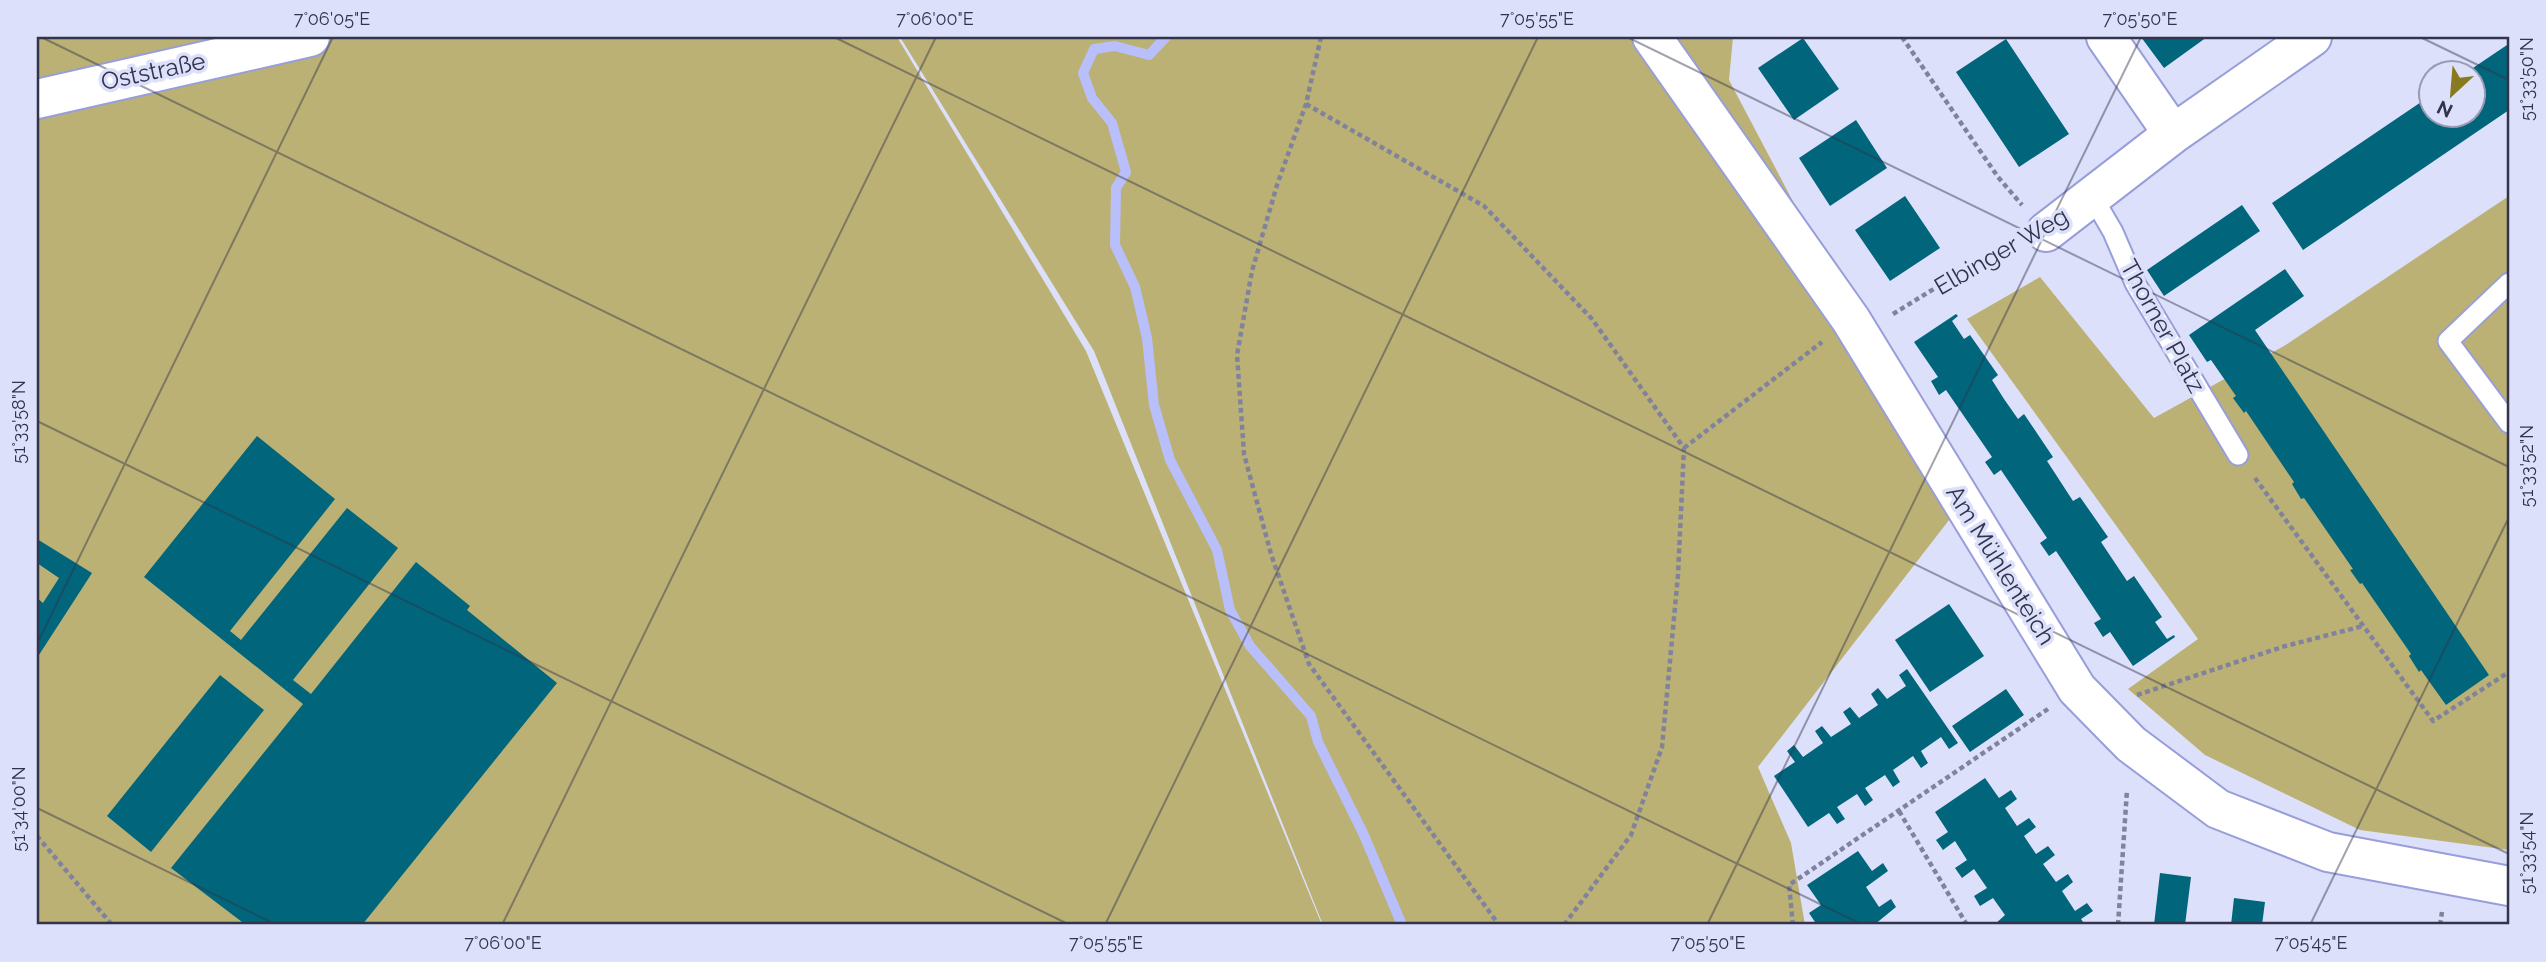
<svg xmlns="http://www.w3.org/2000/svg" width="2546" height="962" viewBox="0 0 2546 962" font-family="Raleway,sans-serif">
<rect width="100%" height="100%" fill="#dde0fa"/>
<path fill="#bbb174" d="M37,37h860l189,314 236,574h-1285z
M900,37h833l-4,43 227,431 -198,256 33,76 14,82h-482l-229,-574z
M2509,196v654l-149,-20 -155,-75 -77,-66 70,-50 -231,-320 73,-42 114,141 130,-72z"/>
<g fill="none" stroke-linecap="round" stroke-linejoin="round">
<path stroke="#b9bffb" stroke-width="10" d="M1166,37l-17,18 -34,-9 -21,3 -11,24 9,25 20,25 14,49 -10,16 -1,57 20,42 12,51 7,67 16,55 47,90 13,60 20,36 61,70 7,26 45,91 39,92"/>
</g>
<path fill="#01657b" d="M2141,37h66l-43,31z
M1803,38l36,51 -45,31 -36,-52z
M2006,39l63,95 -50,33 -63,-95z
M2507,45l2,65 -206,140 -31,-47 158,-107v20h42v-42h-8z
M1856,120l31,48 -57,38 -31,-48z
M1905,196l35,52 -50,33 -35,-51z
M2242,205l18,26 -96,65 -17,-26z
M2285,269l19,27 -49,34 234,345 -43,30 -25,-35 -2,2 -10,-16 2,-2 -49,-71 -2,1 -10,-14 3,-1 -49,-71 -3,1 -9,-15 2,-2 -48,-71 -2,2 -11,-15 3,-2 -25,-36 -4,2 -18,-27z
M1956,314l2,2 -6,5 12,18 6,-4 28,40 -6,5 12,19 14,20 6,-5 29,43 -6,4 26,40 7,-4 28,40 -7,5 26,39 7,-5 28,41 -7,5 12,17 7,-4 1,2 -42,29 -23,-34 -7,5 -9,-14 7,-4 -45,-68 -7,5 -9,-13 7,-5 -46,-68 -7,5 -9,-13 7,-5 -46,-67 -7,5 -8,-14 7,-4 -24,-35z
M257,436l78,63 -105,132 11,9 106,-132 51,40 -105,132 18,14 105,-132 54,44 -3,4 90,73 -195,242h-116l-75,-57 132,-164 -159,-127z
M37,539l55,34 -55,85v-60l6,5 16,-25 -22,-15z
M1949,604l35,52 -54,36 -35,-52z
M1907,669l51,74 -9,6 -8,-12 -20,14 7,12 -7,5 -8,-12 -20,14 7,12 -7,5 -8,-12 -20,13 8,12 -8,6 -8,-12 -20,13 8,12 -8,5 -8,-11 -21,14 -34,-51 21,-14 -8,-11 7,-6 9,12 20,-14 -8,-12 7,-5 9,11 20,-13 -8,-12 7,-5 9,11 19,-13 -7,-11 7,-6 9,11 19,-13 -7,-11z
M220,675l44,35 -113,142 -44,-36z
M2006,689l18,26 -54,37 -18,-26z
M1985,778l14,20 12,-8 6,9 -12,9 12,18 12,-8 7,9 -12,9 12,18 12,-8 7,9 -12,9 13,18 12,-8 5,8 -11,9 13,20 12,-8 6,8 -12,8 4,6h-91l11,-10 -12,-17 -13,8 -6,-10 13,-8 -13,-19 -12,9 -7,-10 12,-8 -12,-19 -12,9 -7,-10 12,-8 -13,-20z
M1858,851l14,20 11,-8 5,8 -22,16 13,20 12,-8 5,8 -22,18h-57l-8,-12 12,-8 -14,-20z
M2160,873l31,4 -6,48h-31z
M2234,898l31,4 -3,23h-31z"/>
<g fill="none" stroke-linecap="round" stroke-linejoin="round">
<defs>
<path id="lane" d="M2092,196l21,36 22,51 103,172
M2509,283l-61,58 61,82"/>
<path id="street" d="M1652,37l199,283 226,369 54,55 87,65 110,43 181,34
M2106,37l67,97
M2046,232l127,-98 139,-97"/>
<path id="secondary" d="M37,99l273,-62"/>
</defs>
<use href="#lane" stroke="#989ed9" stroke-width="23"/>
<use href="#street" stroke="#989ed9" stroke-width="42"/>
<use href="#secondary" stroke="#989ed9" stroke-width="42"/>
<path stroke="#81839c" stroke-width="4.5" stroke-dasharray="5 3.5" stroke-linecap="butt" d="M1321,37l-15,67 -29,81 -25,86 -15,84 7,99 27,100 38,110 190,261
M1902,37l96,140 24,28
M1306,104l178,102 108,113 92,129 -6,127 -16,172 -31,88 -67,90
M1893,314l96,-59 23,-10
M1684,448l138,-106
M2255,478l178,243 76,-49
M2137,695l145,-48 81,-21
M1899,811l68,114
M37,836l75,89
M1793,925l-4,-40 259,-176
M2118,925l9,-135
M2440,925l2,-13"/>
<use href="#lane" stroke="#fff" stroke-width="19"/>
<use href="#street" stroke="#fff" stroke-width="38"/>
<use href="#secondary" stroke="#fff" stroke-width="38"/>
</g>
<path fill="none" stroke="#32344c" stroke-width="2" stroke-opacity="0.45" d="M41,37l1822,888M834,37l1675,817M1627,37l882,430M2420,37l89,43M37,421l1033,504M37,644l296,-607M37,808l240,117M502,925l434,-888M1105,925l433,-888M1707,925l434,-888M2310,925l199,-408"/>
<g text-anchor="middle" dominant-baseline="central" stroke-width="7" stroke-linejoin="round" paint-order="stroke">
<g font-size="24" fill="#32344c" stroke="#dde0fa">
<text transform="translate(153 71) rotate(-12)">Oststraße</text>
<text transform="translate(2001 251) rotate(-30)">Elbinger Weg</text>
<text transform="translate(2163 326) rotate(61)">Thorner Platz</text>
<text transform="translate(2001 565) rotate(58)">Am Mühlenteich</text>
</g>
</g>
<rect width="2546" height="962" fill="none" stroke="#dde0fa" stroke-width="77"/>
<g transform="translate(2452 94) rotate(206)"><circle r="33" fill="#dde0fa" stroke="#999bb4" stroke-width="2"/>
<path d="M0-5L12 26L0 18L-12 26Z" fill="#887a1f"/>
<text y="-10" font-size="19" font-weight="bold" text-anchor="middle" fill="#32344c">N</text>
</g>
<rect x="38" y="38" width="2470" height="885" fill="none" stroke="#32344c" stroke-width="2.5"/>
<g font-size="18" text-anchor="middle" fill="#32344c">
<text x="332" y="25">7°06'05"E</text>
<text x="935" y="25">7°06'00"E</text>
<text x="1537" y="25">7°05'55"E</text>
<text x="2140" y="25">7°05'50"E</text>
<text transform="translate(2527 79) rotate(-90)" y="6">51°33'50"N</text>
<text transform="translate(19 422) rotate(-90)" y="6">51°33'58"N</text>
<text transform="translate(2527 466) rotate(-90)" y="6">51°33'52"N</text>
<text transform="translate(19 809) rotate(-90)" y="6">51°34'00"N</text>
<text transform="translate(2527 853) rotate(-90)" y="6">51°33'54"N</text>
<text x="503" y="949">7°06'00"E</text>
<text x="1106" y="949">7°05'55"E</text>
<text x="1708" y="949">7°05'50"E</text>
<text x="2311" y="949">7°05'45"E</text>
</g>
</svg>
